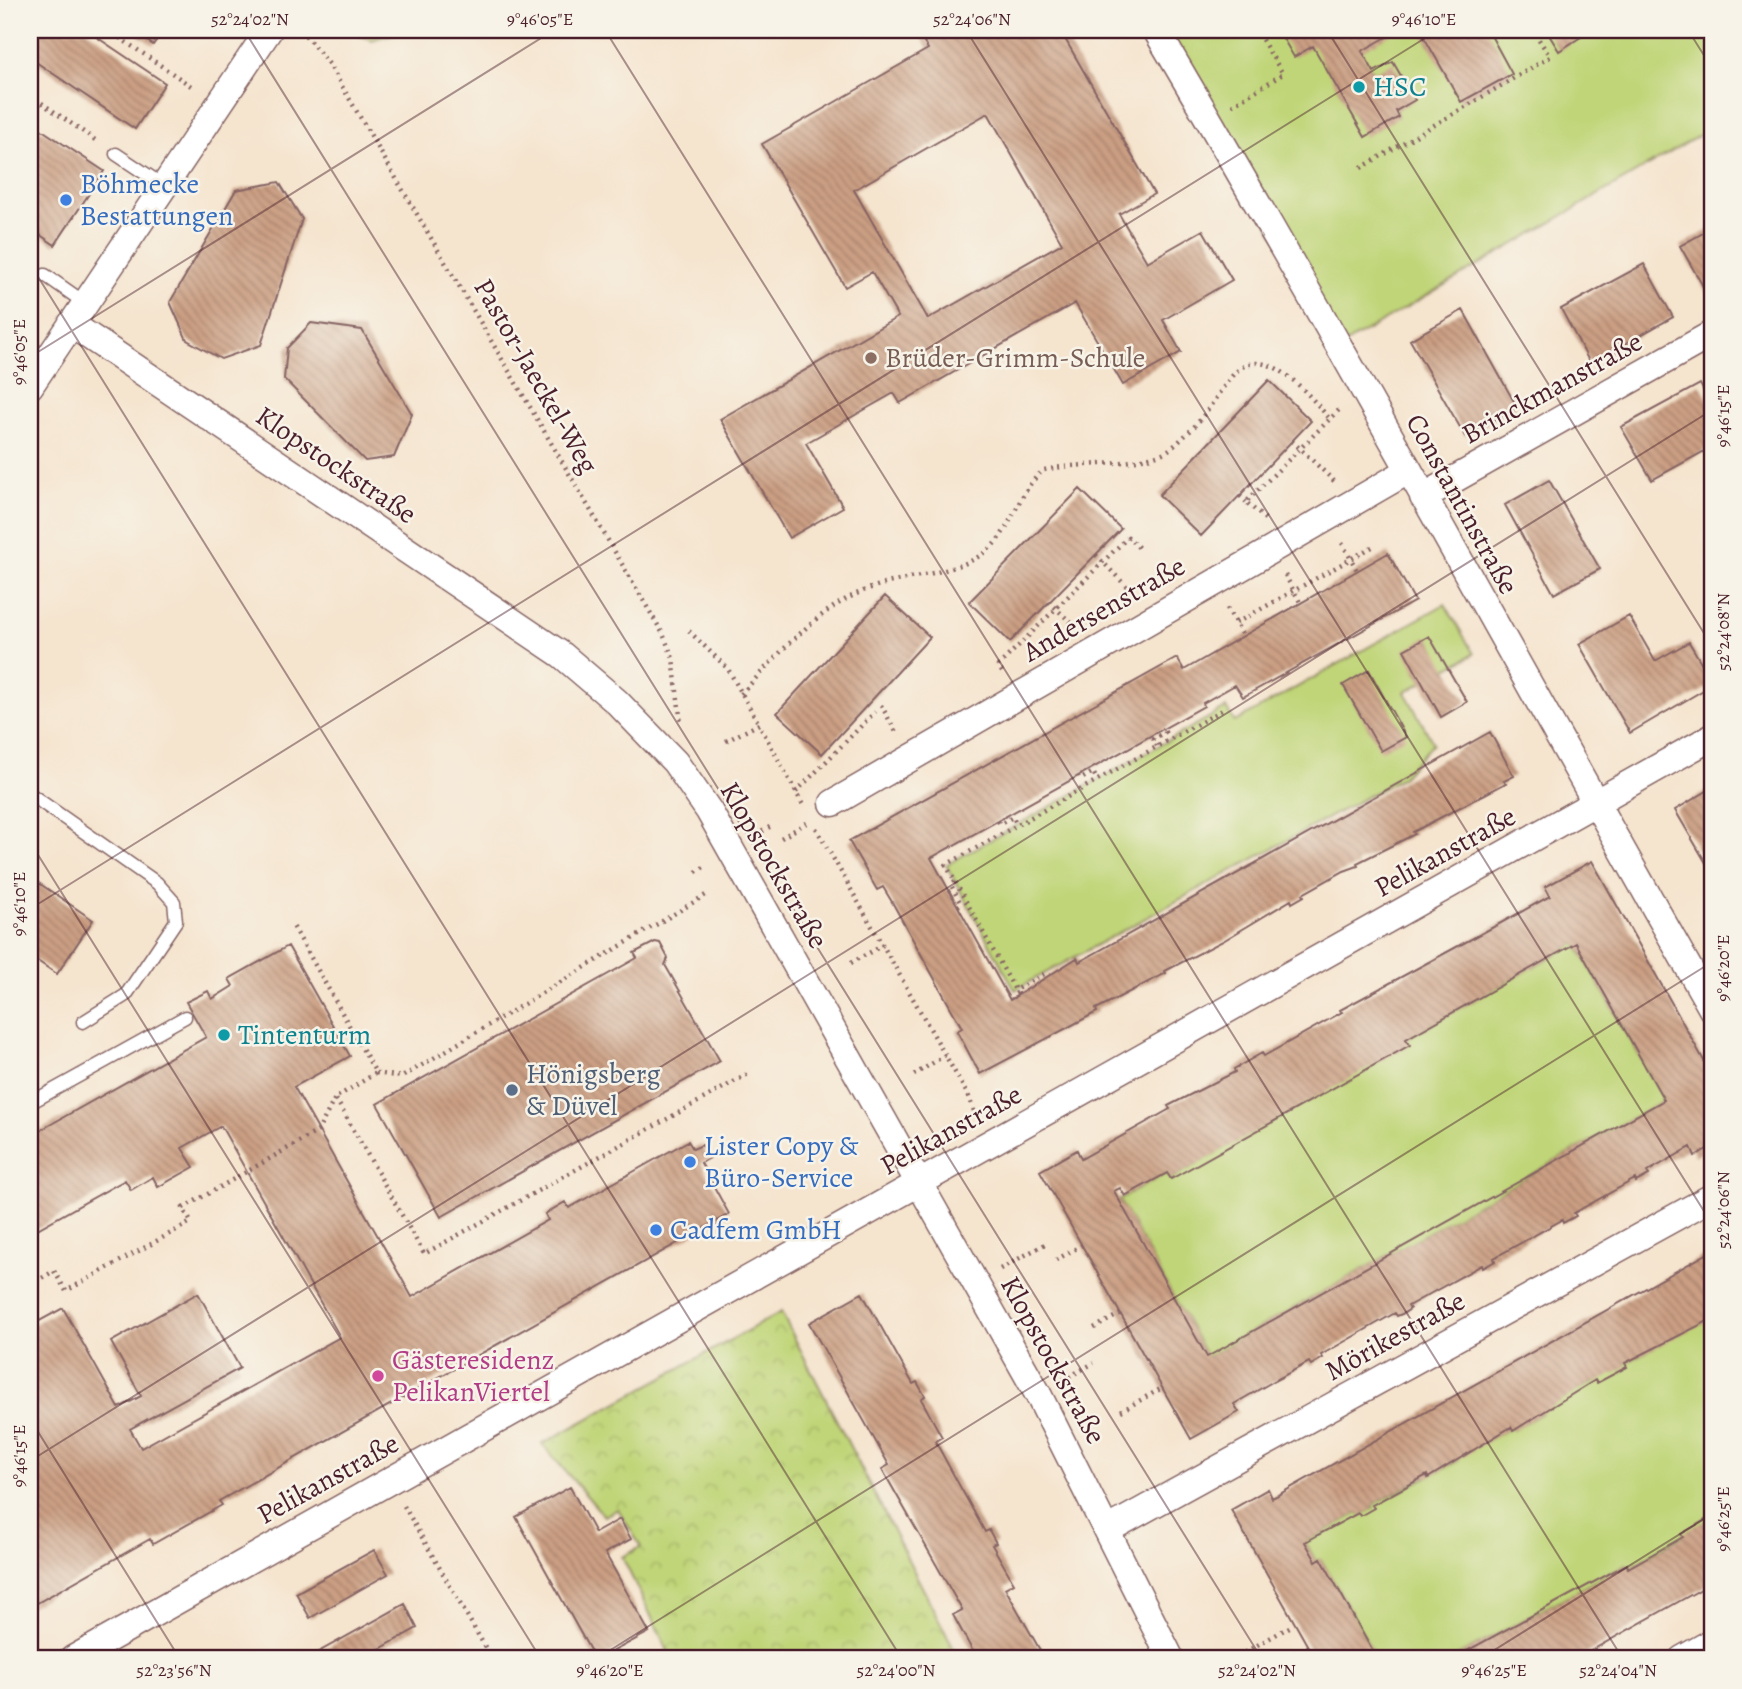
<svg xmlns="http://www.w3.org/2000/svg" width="1742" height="1689" viewBox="0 0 1742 1689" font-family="Alegreya,serif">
<defs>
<pattern id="grass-dots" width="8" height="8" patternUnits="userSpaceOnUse" patternTransform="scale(1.75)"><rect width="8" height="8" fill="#c0d578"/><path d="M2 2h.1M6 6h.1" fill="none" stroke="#a6b668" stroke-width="1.8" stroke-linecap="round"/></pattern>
<pattern id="park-crowns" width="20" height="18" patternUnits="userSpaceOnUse" patternTransform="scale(1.75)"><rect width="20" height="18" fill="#c0d578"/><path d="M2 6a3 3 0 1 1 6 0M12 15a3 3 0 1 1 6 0" fill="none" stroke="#a6b668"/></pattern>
<pattern id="building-back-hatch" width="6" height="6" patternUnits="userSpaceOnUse" patternTransform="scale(1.75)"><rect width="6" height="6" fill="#cb9f83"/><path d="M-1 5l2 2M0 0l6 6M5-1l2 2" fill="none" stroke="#a7816b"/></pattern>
</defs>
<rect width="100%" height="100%" fill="#f7f3e8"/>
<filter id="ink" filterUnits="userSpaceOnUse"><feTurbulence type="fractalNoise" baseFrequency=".0143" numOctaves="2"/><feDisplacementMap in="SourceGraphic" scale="14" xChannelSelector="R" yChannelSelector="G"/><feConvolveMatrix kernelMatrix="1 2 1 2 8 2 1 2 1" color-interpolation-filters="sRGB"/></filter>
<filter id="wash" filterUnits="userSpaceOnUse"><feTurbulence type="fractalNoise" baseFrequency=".00686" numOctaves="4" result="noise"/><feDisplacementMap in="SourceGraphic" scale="28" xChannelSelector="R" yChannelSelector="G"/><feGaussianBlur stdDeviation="1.57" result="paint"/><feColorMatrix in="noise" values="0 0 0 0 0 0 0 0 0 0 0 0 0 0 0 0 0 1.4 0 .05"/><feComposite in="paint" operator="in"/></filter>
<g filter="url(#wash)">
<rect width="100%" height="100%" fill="#f5e4ce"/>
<path fill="url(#grass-dots)" stroke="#857a52" stroke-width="2" d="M344,30h62l-34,10z"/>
<path fill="url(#park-crowns)" stroke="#857a52" stroke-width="2" d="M781,1312l178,347h-287l-50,-102 19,-10 -23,-38 -14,7 -62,-72z"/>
<path fill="#c0d578" stroke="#857a52" stroke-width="2" d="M1157,30h555v98l-373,219z
M1445,604l29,50 -69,38 28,51 -32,35 -386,212 -69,-125 280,-157 9,14z
M1576,943l88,157 -457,257 -88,-157 48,-27 4,6 237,-137 -2,-3 10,-6z
M1712,1315v203l-84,50 -2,-4 -174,95h-75l-56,-100 -5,2 -11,-19 53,-29 2,3 14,-8 -2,-3 86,-44 -1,-3 54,-31 2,3 29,-17 -1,-2z"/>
<g id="blocks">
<path fill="url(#building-back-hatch)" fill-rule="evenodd" d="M30,30h56l79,53 -30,46 -105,-71z
M131,30h33l-11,15z
M916,30h53l2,2 4,-2h85l94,164 -35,20 28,48 56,-32 29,50 -69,40 18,32 -58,33 -48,-82 -175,100 -6,-10 -88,50 37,64 -54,31 -69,-119 178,-102 -26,-45 -27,15 -83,-143 166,-95zM988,113l74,130 -134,76 -74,-129z
M1278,30h121l-37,21 12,21 19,-10 22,38 -19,11 3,6 -34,20 -52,-91 -19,11z
M1420,30h68l24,44 -51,28z
M1546,30h35l3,5 -25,16z
M30,122l74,49 -49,74 -25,-17z
M279,182l23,37 -41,126 -40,14 -34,-19 -17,-38 66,-112z
M1712,228v65l-4,2 -28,-49z
M1644,264l29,53 -83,46 -29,-54z
M1463,310l54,97 -52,29 -55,-96z
M311,323l51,7 50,84 -18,43 -29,4 -81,-82 3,-31z
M1269,380l42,41 -110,115 -42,-41z
M1700,384l12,23v40l-60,33 -31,-53z
M1549,480l51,89 -46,25 -49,-89z
M1080,489l41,40 -111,113 -41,-40z
M1388,553l27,48 -172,96 -8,-12 -32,18 1,3 -273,152 79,142 67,-42 2,4 411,-230 24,44 -10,5 2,2 -93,49 2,2 -58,29 1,3 -14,5 -41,23 1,2 -12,7 -1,-3 -68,41 -58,30 1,2 -70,36 1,3 -117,62 -23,-43 5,-3 -70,-126 -9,-15 -6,3 -28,-49 328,-183 7,12z
M885,596l45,41 -108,117 -45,-41z
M1629,616l26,45 34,-19 23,39v4l-82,48 -51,-89z
M1429,636l38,66 -26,15 -37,-67z
M1369,670l37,67 -25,14 -38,-66z
M1712,788v85l-37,-63z
M1592,861l120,214v71l-17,10 -4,-9 -44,25 2,3 -13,7 -1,-3 -61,34 2,3 -13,7 -1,-3 -68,38 1,3 -12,7 -1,-3 -74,41 2,3 -6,4 -7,3 -2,-3 -74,42 2,3 -12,7 -2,-3 -37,20 -38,22 5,8 -48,27 -151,-268 37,-21 4,9 89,-50 -2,-3 67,-34 -1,-3 28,-16 2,3 78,-44 -2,-2 159,-86 51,-28 -5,-9zM1576,943l88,157 -457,257 -93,-166 6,-3 5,8 42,-23 4,6 239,-134 -4,-6z
M30,877l63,43 -36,54 -27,-18z
M655,942l5,1 8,15 -3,7 55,96 -279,156 -64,-113 260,-146 -3,-5z
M288,946l62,110 -56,31 118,210 136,-77 -3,-6 20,-12 4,6 119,-67 5,8 9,-4 8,13 -9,5 28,51 -510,287 3,4 -69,39 -3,-5 -120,68v-96l7,-4 -7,-12v-169l33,-18 56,100 22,-12 -30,-54 87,-49 42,75 -110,61 11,19 199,-111 -119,-211 -39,22 12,19 -36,20 -5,-10 -22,13 -6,-10 -95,53v-97l176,-99 -20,-35 22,-11 4,8 21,-13 -4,-7z
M1712,1251v68l-87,44 2,4 -30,16 -2,-3 -82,51 -2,-4 -83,51 -1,-3 -55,30 2,3 -14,8 -2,-3 -53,29 11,19 5,-3 56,101h-62l-84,-149 37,-21 4,9 4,-2z
M862,1293l51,91 4,-2 8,14 -4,3 21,38 -7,4 50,91 4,-2 7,13 -4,2 22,38 -9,5 40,71h-68l-24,-44 9,-5 -80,-141 7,-4 -80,-142z
M570,1487l25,46 25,-14 11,20 -26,14 44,79 -50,27h-4l-79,-142z
M1712,1516v67l-136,76h-124l175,-95 1,4 55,-31 -2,-3z
M374,1550l14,24 -78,44 -14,-25z
M405,1604l12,24 -55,31h-56z"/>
</g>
</g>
<g filter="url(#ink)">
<use href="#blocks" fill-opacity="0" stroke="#866464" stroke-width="2"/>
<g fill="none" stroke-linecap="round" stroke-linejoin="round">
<defs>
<path id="service" d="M116,154l48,32
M45,275l40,28
M30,794l127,89 17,19 2,19 -50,74 -43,27
M30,1103l155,-86"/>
<path id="minor" d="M1156,30c191,323 371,653 556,979
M71,324l491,331 55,47 58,60 34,49 329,583 133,265
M30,386l239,-356
M1423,497l289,-163
M833,803l575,-332
M1107,1530l605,-333
M73,1659l1639,-922
M1682,1659l30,-17"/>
</defs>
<use href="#service" stroke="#866464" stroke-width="15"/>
<use href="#minor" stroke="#866464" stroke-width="29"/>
<path stroke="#866464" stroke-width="4.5" stroke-dasharray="2 5" stroke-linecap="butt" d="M108,30l86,58
M301,30l28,34 334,570 10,24 8,66
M30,95l68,47
M1232,105l51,-31 -27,-44
M1361,168l189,-111 -17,-27
M1292,441l42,40
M1240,496l6,6
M1265,519l-19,-17 95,-94
M1342,543l15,27
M1096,555l38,39
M1285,575l15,27
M1049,602l28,26
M1227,608l15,26
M1236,623l138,-77
M689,631l39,38 31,55
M1002,672l-4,-6 130,-129 13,13
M741,694c38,-40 75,-85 127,-105 34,-13 90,-15 117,-37 28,-20 31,-60 59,-82 37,-8 80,-3 116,-16 12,-4 21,-15 30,-23 17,-17 27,-37 42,-55 33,-39 77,20 98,43
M881,705l15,27
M726,741l33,-17 44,81
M1157,746l-4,-7 12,-7 -2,-3
M1079,775l2,4 12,-7 4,8
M796,792l79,-80
M998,821l2,3 13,-7 4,8
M816,828l153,269 7,20
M756,835l17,-10
M781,838l29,-17
M696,872l11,-7
M955,882l-4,3 10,19 -3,2
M851,963l32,-18
M1044,974l-29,16 -69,-125 280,-157
M1013,999l-1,-3 5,-3 -2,-3
M376,1073l26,4 307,-184
M914,1075l31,-20
M336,1099l88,155 326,-181
M1056,1260l26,-15
M1000,1269l47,-26
M30,1285l24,-14 12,20 125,-69 -8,-14 135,-77 17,-33 41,-25 -83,-147
M1094,1328l26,-14
M1063,1380l31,-17
M1121,1411l41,-23
M404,1506l88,153
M1245,1652l48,-27"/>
<use href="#service" stroke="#fff" stroke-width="12"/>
<use href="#minor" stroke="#fff" stroke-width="26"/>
</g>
</g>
<path fill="none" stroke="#4a1f2b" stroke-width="2" stroke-opacity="0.45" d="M244,30l1018,1629M605,30l1018,1629M966,30l746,1194M1327,30l385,616M1688,30l24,38M30,264l872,1395M30,357l524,-327M30,842l511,817M30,909l1408,-879M30,1419l150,240M30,1461l1682,-1051M596,1659l1116,-697M1480,1659l232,-145"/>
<g fill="#0f9aa8" stroke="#f7f3e8" stroke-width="2.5">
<circle cx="1359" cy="87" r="7"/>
<circle cx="224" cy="1035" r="7"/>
</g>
<g fill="#3f7fe0" stroke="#f7f3e8" stroke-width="2.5">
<circle cx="66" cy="200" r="7"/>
<circle cx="690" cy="1162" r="7"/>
<circle cx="656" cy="1230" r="7"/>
</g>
<circle fill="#8d6e63" stroke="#f7f3e8" stroke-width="2.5" cx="871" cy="358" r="7"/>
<circle fill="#5c6f8a" stroke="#f7f3e8" stroke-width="2.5" cx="512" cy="1090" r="7"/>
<circle fill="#d1479c" stroke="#f7f3e8" stroke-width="2.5" cx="378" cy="1376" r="7"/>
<g text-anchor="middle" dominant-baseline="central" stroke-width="5" stroke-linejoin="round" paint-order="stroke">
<g font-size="28" fill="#0d838f" stroke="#f7f3e8" text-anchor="start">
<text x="1373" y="87">HSC</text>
<text x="238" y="1035">Tintenturm</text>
</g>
<g font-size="28" fill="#366cbe" stroke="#f7f3e8" text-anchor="start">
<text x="80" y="184">Böhmecke<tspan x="80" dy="32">Bestattungen</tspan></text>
<text x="704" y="1146">Lister Copy &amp;<tspan x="704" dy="32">Büro-Service</tspan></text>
<text x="670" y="1230">Cadfem GmbH</text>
</g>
<g font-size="28" fill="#785e54" stroke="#f7f3e8" text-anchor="start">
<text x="885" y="358">Brüder-Grimm-Schule</text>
</g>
<g font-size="28" fill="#4a1f2b" stroke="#f7f3e8">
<text transform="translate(536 376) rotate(60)">Pastor-Jaeckel-Weg</text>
<text transform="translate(1552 388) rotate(-29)">Brinckmanstraße</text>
<text transform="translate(336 465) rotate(34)">Klopstockstraße</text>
<text transform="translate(1462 504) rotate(61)">Constantinstraße</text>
<text transform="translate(1104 609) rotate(-30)">Andersenstraße</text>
<text transform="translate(1445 852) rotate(-29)">Pelikanstraße</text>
<text transform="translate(774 865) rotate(60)">Klopstockstraße</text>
<text transform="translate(951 1130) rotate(-29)">Pelikanstraße</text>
<text transform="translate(1395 1336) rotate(-29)">Mörikestraße</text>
<text transform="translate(1053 1360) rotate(61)">Klopstockstraße</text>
<text transform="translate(328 1479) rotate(-29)">Pelikanstraße</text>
</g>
<g font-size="28" fill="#4e5e75" stroke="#f7f3e8" text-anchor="start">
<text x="526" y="1074">Hönigsberg<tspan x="526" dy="32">&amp; Düvel</tspan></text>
</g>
<g font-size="28" fill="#b23c85" stroke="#f7f3e8" text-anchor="start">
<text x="392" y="1360">Gästeresidenz<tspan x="392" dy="32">PelikanViertel</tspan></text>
</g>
</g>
<rect width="1742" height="1689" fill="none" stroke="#f7f3e8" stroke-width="77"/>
<rect x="38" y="38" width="1666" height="1612" fill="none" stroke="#4a1f2b" stroke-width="2.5"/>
<g font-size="18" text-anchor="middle" fill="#4a1f2b">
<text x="250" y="25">52°24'02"N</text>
<text x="540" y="25">9°46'05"E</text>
<text x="972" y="25">52°24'06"N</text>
<text x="1424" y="25">9°46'10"E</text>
<text transform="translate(19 352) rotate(-90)" y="6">9°46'05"E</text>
<text transform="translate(1723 416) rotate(-90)" y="6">9°46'15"E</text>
<text transform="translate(1723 632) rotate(-90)" y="6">52°24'08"N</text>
<text transform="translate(19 904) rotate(-90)" y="6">9°46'10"E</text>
<text transform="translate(1723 968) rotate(-90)" y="6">9°46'20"E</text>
<text transform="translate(1723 1210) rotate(-90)" y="6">52°24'06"N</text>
<text transform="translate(19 1456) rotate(-90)" y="6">9°46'15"E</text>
<text transform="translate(1723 1519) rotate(-90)" y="6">9°46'25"E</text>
<text x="174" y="1676">52°23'56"N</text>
<text x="610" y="1676">9°46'20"E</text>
<text x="896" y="1676">52°24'00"N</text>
<text x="1257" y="1676">52°24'02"N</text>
<text x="1494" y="1676">9°46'25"E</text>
<text x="1618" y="1676">52°24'04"N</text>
</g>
</svg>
